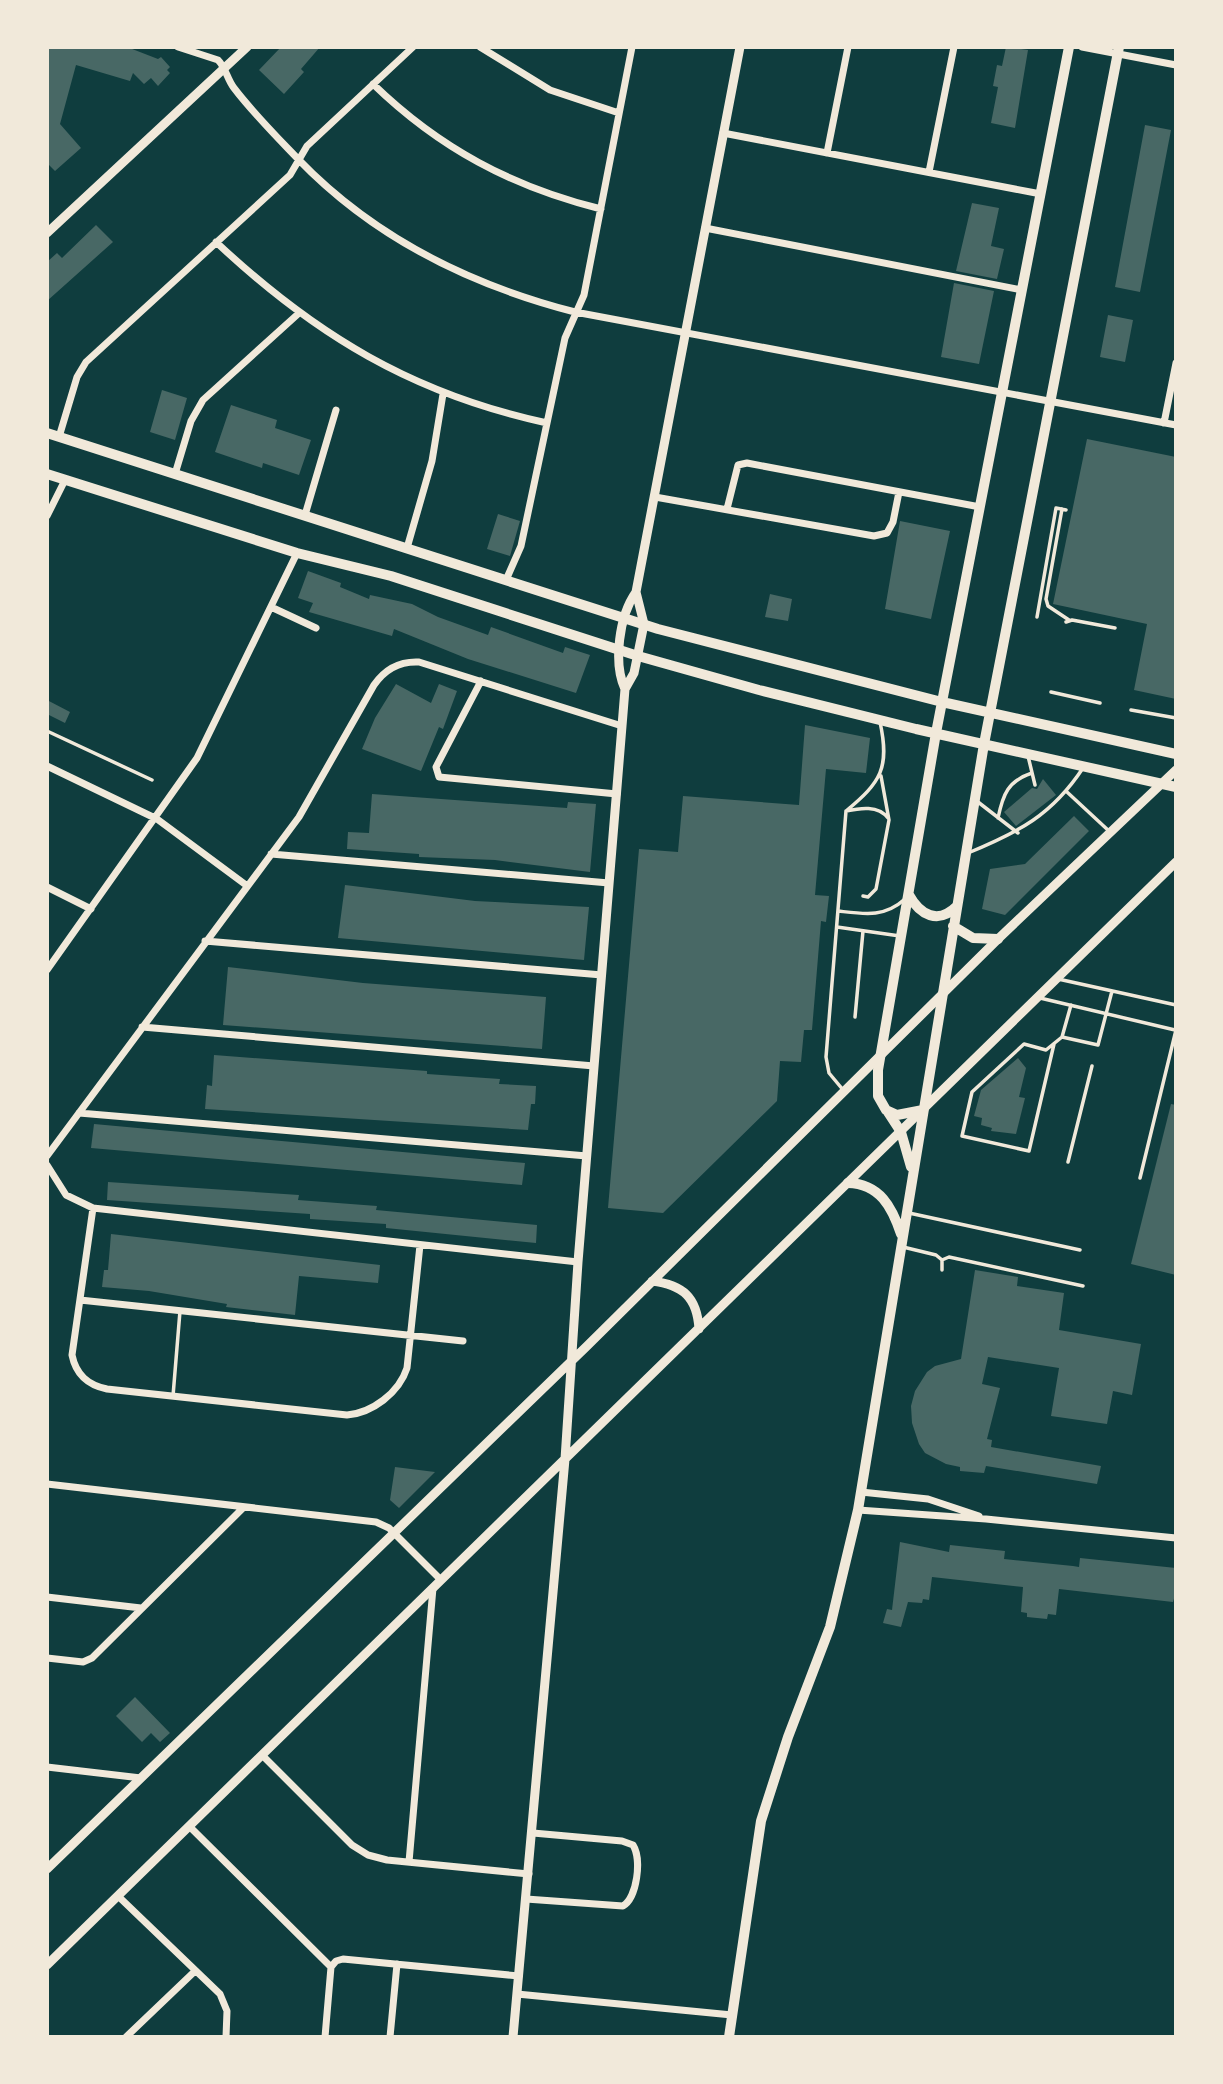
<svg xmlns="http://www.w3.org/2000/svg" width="1223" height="2084" viewBox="0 0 1223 2084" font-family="Lato,sans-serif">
<rect width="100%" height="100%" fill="#0f3d3e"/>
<path fill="#486865" d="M47,47h80l31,12 3,-2 9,10 -3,3 3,3 -12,13 -7,-8 -7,6 -11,-11 -3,8 -54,-16 -16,59 21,24 -26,23 -8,-8z
M281,47h39l-19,22 3,3 -20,22 -25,-24z
M1006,47l22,3 -13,78 -24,-5 7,-36 -5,-1 4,-21 5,1z
M1145,125l26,5 -31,162 -25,-5z
M972,203l27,5 -8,38 13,3 -7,30 -41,-8z
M96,225l17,17 -66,59v-39l10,-9 5,5z
M954,283l40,8 -15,73 -38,-7z
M1108,315l25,5 -8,42 -25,-5z
M162,390l25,8 -12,42 -25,-8z
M231,405l46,15 -2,8 36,12 -12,35 -36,-12 -1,5 -47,-16z
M1087,439l89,18v242l-42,-9 13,-66 -94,-20z
M498,514l22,7 -10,35 -23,-7z
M900,521l50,10 -19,88 -46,-10z
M308,571l33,12 -1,4 29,12 1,-4 42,9 26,13 50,18 3,-8 72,26 2,-6 25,8 -14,38 -108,-34 -74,-30 -2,7 -83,-24 4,-9 -15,-5z
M770,594l22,5 -4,22 -23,-4z
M396,684l35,19 8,-19 18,7 -14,38 -4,-2 -18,44 -59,-22 13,-31z
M47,700l23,12 -5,11 -18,-9z
M805,725l65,13 -4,35 -40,-4 -11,126 14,1 -3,26 -5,-1 -9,109h-8l-3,32 -21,-1 -3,40 -114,112 -55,-5 31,-359 39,3 5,-56 116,9z
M1043,779l13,16 -40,31 -12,-14 28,-24 5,1z
M372,794l195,14 1,-6 28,2 -6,68 -95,-12 -76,-3v-3l-72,-5 1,-17 21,1z
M1074,816l15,15 -84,84 -23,-6 8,-40 35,-5z
M345,885l130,16 114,6 -5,53 -246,-22z
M228,967l135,16 183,14 -4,52 -319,-24z
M214,1055l213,16v3l73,5 -1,5 37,2 -1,18h-4l-3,26 -323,-21 2,-24 5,1z
M1018,1058l8,10 -7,29 6,1 -9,36 -25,-3 1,-3 -11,-3 1,-7 -8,-2 7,-26z
M1171,1104l5,1v170l-45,-11z
M94,1124l431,39 -3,22 -431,-37z
M108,1182l191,13 -1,5 79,6 -1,4 161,15 -1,18 -150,-15v-4l-76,-5v-5l-203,-14z
M111,1234l269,31 -2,18 -79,-7 -4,39 -69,-8 1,-3 -78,-13 -47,-4 2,-17h4z
M975,1270l43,7 -1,9 47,7 -5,37 82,14 -9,51 -19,-4 -6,33 -56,-8 8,-48 -71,-11 -6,27 18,4 -13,51 5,1 -1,7 110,19 -4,18 -111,-18 -2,7 -24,-2v-4l-14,-3 -21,-11 -6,-9 -7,-21 -1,-17 4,-15 12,-19 8,-6 26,-7z
M395,1467l40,5 -36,36 -9,-8z
M900,1542l49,10 1,-7 55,6 -1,8 69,7 6,1 1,-9 96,10v24l-3,10 -114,-13 -3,26 -8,-1 -1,5 -20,-2v-4l-6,-1 2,-25 -91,-10 -3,23 -6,-1 -1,4 -14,-1 -7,25 -18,-4 4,-14 5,1z
M135,1697l35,36 -10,9 -9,-9 -9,9 -26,-26z"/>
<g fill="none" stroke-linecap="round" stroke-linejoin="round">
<path stroke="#f1e9da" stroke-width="3.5" d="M1062,509l-16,90 2,7 21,14
M1037,617l19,-109 10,2
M1066,622l6,-2 43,8
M1051,692l49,11
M1131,710l45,8
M47,731l105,49
M1028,756l7,29
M1067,792l42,39
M978,802l40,31
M846,811c14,-3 32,-6 42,7
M998,818c5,-24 10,-37 34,-45
M968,853c51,-21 84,-38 115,-85
M863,896l5,1 8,-8 13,-69 -8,-44
M838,911c26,3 46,7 67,-12
M837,927l63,9
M1058,979l118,26
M1040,998l135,32
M855,1017l8,-86
M1062,1037l36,8 14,-54
M1054,1044l-25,107 -67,-15 10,-44 52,-48 22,6 16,-13 9,-32
M844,1091l-15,-18 -3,-16 20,-246c35,-29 44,-43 34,-89
M1068,1162l24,-96
M1140,1178l36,-148
M909,1213l171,37
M903,1247l33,8 6,5v10
M942,1260l7,-3 134,29
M173,1396l7,-85"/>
<path stroke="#f1e9da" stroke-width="7" d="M178,47l40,13c8,8 9,19 16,28 19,25 42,48 64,71 76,79 172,126 277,153l601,113
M480,47l70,43 69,23
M1082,47l94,18
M373,84c66,64 139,103 228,125
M723,133l318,61
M827,153l21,-106
M929,172l25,-125
M705,228l317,62
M216,242c99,93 197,152 331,181
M1164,423l12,-60
M59,437l18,-60 9,-15 204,-187 17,-29 106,-99
M175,474l16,-53 12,-21 95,-86
M655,497l219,39 13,-3 6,-11 6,-30
M727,509l11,-44 9,-2 233,44
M305,515l31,-105
M47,516l18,-36
M407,548l25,-87 11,-67
M506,580l15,-34 44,-208 19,-43 48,-248
M271,607l45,21
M481,681l-45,86 3,10 178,17
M47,766l110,53 89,66
M271,854l338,29
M47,887l44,22
M205,941l397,34
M47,970l150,-212 100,-205
M142,1027l452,39
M79,1113l508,43
M47,1156l252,-339 75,-132c11,-16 25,-24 45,-23l203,64
M47,1165l19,30 27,13 485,54
M93,1208l-21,147c4,20 16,30 35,34l240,26c25,-2 52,-22 60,-47l13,-123
M80,1300l383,41
M47,1484l329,38 13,6 52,52
M861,1492l67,7 51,17
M858,1510l128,9 190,19
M47,1597l94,11
M47,1658l36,4 9,-4 152,-151
M262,1755l90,90 16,10 19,5 142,14
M47,1767l94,11
M189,1826l142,141
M409,1862l24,-274
M118,1896l102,98 7,17 -1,26
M526,1899l97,7c14,-8 19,-47 10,-61l-11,-4 -89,-8
M331,1967l5,-6 7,-2 176,17
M517,1994l215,21
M126,2037l68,-65
M325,2037l6,-70
M390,2037l7,-73"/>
<path stroke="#f1e9da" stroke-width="9" d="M47,233l200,-186
M625,689c-12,-26 -6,-73 11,-97l104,-545
M652,1281c31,4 45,16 47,48
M47,1869l540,-523 411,-407 178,-169
M47,1965l1129,-1103
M513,2037l52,-578 13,-197 44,-536 3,-37 9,-16 10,-49 -8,-32"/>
<path stroke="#f1e9da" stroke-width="10" d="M47,433l611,196 284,73 234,52
M47,474l250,79 94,23 247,80 121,34 157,39 260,58
M909,895c11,20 29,30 48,11
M953,926l20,12 25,1
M923,1110l-26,5 -11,-5 -8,-14v-26l58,-337 133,-686
M888,1112l13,20 10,35
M848,1183c32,1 44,24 53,51
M729,2037l32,-216 27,-84 42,-110 28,-117 126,-766 135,-697"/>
</g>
<rect width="1223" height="2084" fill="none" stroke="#f1e9da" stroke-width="98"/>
</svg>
